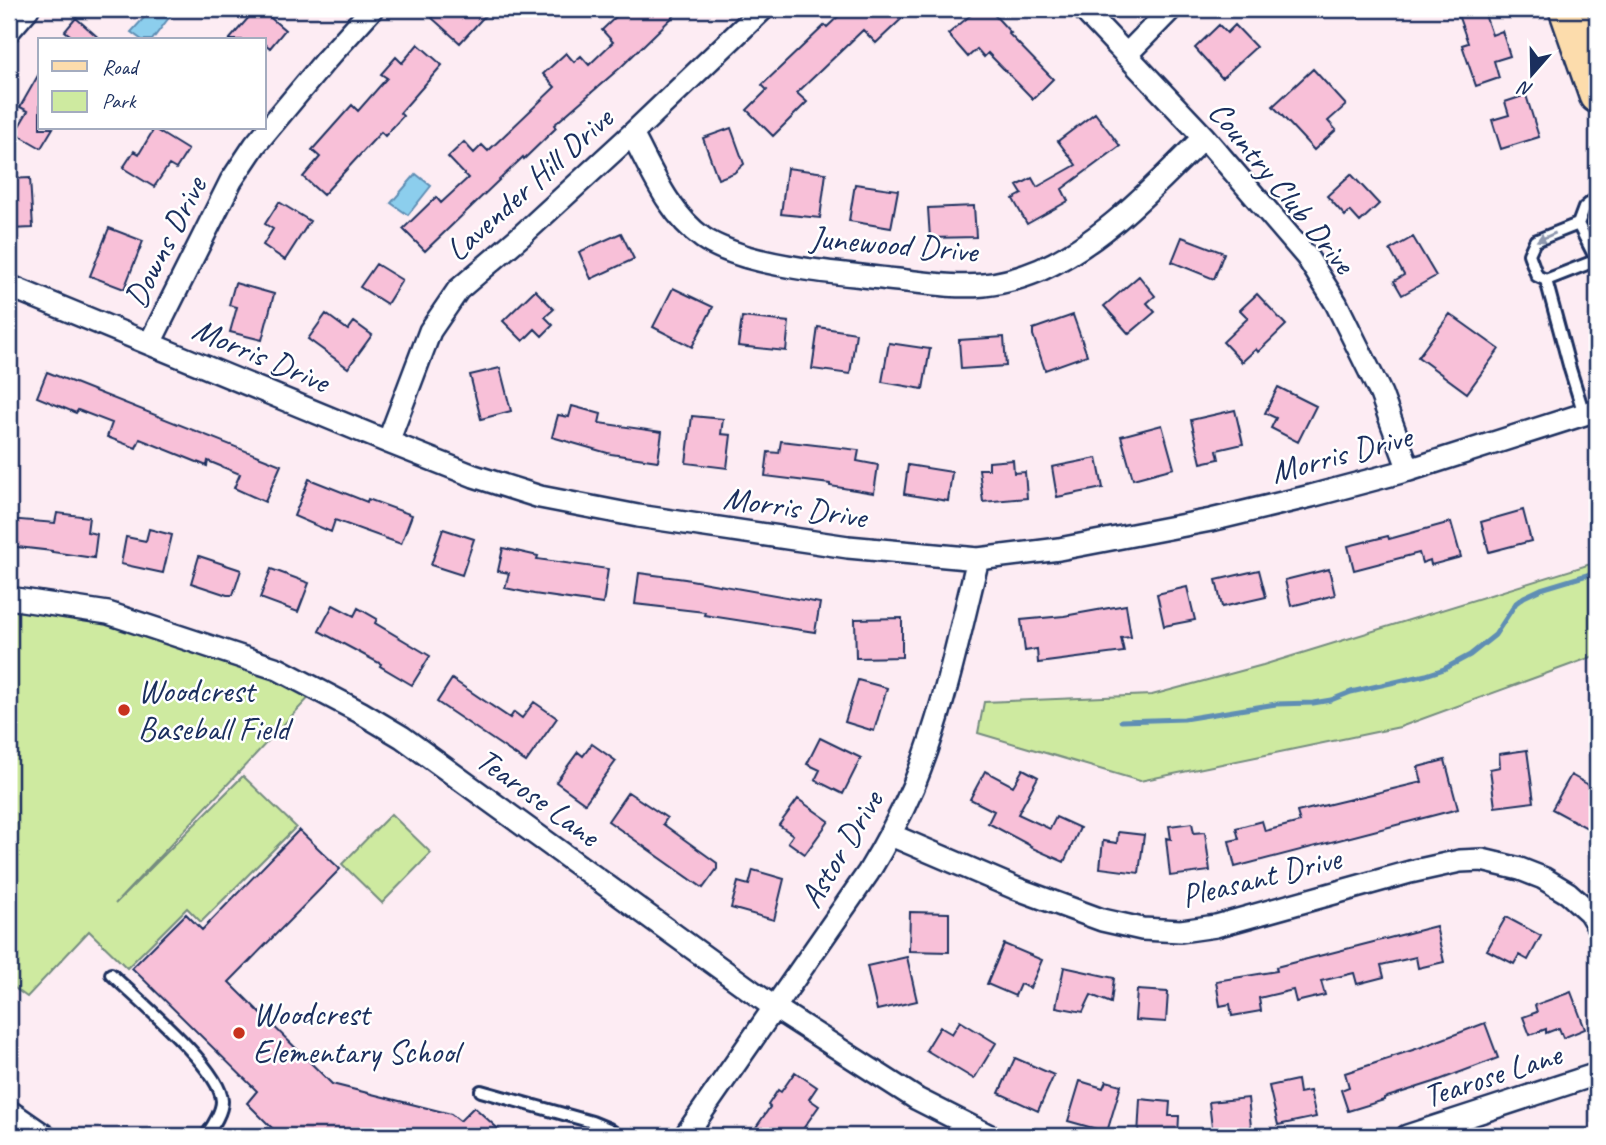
<svg xmlns="http://www.w3.org/2000/svg" width="1606" height="1145" viewBox="0 0 1606 1145" font-family="Caveat,sans-serif">
<rect width="100%" height="100%" fill="#fdecf3"/>
<filter id="ink" filterUnits="userSpaceOnUse"><feTurbulence type="fractalNoise" baseFrequency=".0143" numOctaves="2"/><feDisplacementMap in="SourceGraphic" scale="14" xChannelSelector="R" yChannelSelector="G"/><feConvolveMatrix kernelMatrix="1 2 1 2 8 2 1 2 1" color-interpolation-filters="sRGB"/></filter>
<g filter="url(#ink)">
<path fill="#ceeaa0" stroke="#748c7f" stroke-width="2" d="M1597,562v93l-197,72 -260,54 -162,-48 6,-31 168,-7 111,-30z
M9,598l99,15 209,76 -202,215 128,-128 53,51 -95,95 -14,-14 -60,60 -38,-37 -62,66 -18,-13z
M391,814l40,39 -49,50 -40,-39z"/>
<path fill="#8cceed" stroke="#5f8eb4" stroke-width="2" d="M152,9h11l8,6 -19,25h-10l-11,-8z
M416,174l15,12 -23,29 -17,-12z"/>
<g fill="none" stroke-linecap="round" stroke-linejoin="round">
<path stroke="#5f8eb4" stroke-width="5" d="M1121,721l63,-2 92,-15 37,-1 18,-3 20,-8 75,-17 18,-6 26,-14 25,-20 21,-32 8,-6 17,-8 56,-17"/>
</g>
<path fill="#f8c0d8" stroke="#1b2f5e" stroke-width="2" d="M256,9h4l25,21 -15,18 -6,-5v-3h-35z
M440,9h51l-31,34 -28,-25z
M624,9h57l-60,58 -67,58 2,3 -32,31 -1,-2 -98,94 -22,-22 33,-32 5,6 27,-25 -20,-21 16,-15 10,11 8,-8 6,6 67,-64 -12,-13 23,-21 8,9 7,-6 8,9 24,-23 -11,-12z
M846,9h66l-36,34 -13,-13 -66,63 10,9 -34,34 -26,-26 20,-20 -5,-5 63,-60 2,2z
M978,9h11l22,24 -2,1 44,45 -20,20 -45,-46 -4,4 -7,-8 -9,8 -20,-23z
M1456,9h27l9,26 10,-4 8,25 -16,5 5,17 -23,8 -14,-41 6,-2z
M76,18l25,22h-25l-11,-9z
M1219,25l8,8 8,-8 21,22 -34,31 -27,-30z
M418,44l24,21 -42,48 3,3 -18,20 -4,-4 -58,63 -20,-18 17,-20 -8,-7 40,-45 6,6 29,-33 -6,-4 15,-17 6,6z
M1313,69l33,36 -18,16 8,9 -22,20 -41,-44z
M40,72v56h13l-12,20 -26,-15 13,-22 -8,-4z
M1526,95l13,42 -38,12 -9,-29 17,-5 -4,-13z
M1095,113l25,33 -58,43 6,12 -41,23 -14,-25 9,-5 -5,-8 15,-8 5,9 39,-22 -18,-24z
M731,128l13,36 -10,9 -16,6 -15,-41z
M154,129l34,21 -12,19 -7,-4 -15,22 -31,-19 11,-17 5,3z
M787,168l39,5 -6,45 -39,-4z
M1351,174l28,30 -19,18 -10,-11 -5,5 -18,-20z
M30,178l3,50 -24,1v-50z
M855,184l43,6 -7,38 -42,-7z
M279,202l31,19 -25,39 -22,-15 10,-16 -8,-5z
M974,206l2,31 -46,1 -2,-30z
M109,228l34,13 -19,48 -34,-13z
M621,233l13,26 -43,20 -12,-27z
M1182,237l42,16 -10,26 -42,-17z
M1413,237l23,39 -34,19 -8,-14 10,-6 -14,-25z
M376,264l26,16 -15,24 -27,-17z
M1139,276l16,20 -8,7 8,9 -26,22 -25,-28z
M235,283l39,11 -12,46 -32,-8 7,-25 -8,-2z
M673,288l40,19 -21,40 -39,-20z
M535,290l19,19 -9,8 8,8 -11,11 -7,-7 -12,12 -20,-20z
M1257,294l29,31 -28,27 -2,-3 -14,13 -19,-20 25,-24 -8,-8z
M326,314l22,16 6,-8 18,13 -24,33 -40,-29z
M1450,314l49,35 -32,44 -49,-36z
M1073,315l14,40 -42,15 -12,-35v-6z
M742,317l47,5 -3,29 -48,-5z
M818,327l38,6 -6,41 -38,-5z
M1004,337l2,29 -45,3 -2,-29z
M889,343l41,6 -7,40 -41,-7z
M500,368l11,43 -30,8 -11,-44z
M47,372l234,93 -16,37 -31,-14 6,-14 -32,-13 -1,5 -67,-27 -4,9 -29,-11 5,-14 -34,-13 -2,3 -39,-16z
M1278,387l38,19 -18,36 -27,-14 5,-10 -11,-5z
M572,406l29,8 -2,9 63,9 -4,29 -47,-7 -59,-17 6,-22 11,2z
M1235,410l8,34 -26,6 2,9 -18,4 -10,-43z
M692,416l31,3 -2,15 10,1 -4,33 -41,-5z
M1162,425l12,43 -41,11 -12,-43z
M781,441l78,9 -2,11 21,4 -4,28 -44,-7v-2l-65,-8 3,-24 11,1z
M1097,458l6,30 -46,9 -5,-30z
M1013,460l1,13 11,-1 2,26 -44,4 -4,-33h10v-7z
M908,465l44,7 -4,29 -44,-7z
M309,479l58,23 1,-3 44,16 -11,29 -66,-24 -4,12 -37,-16z
M1523,510l8,31 -42,11 -8,-30z
M57,513l32,4 -2,15 10,2 -3,24 -42,-6v-1l-43,-5v-27l46,4z
M1451,522l10,35 -30,8 -1,-5 -8,3 -3,-10 -65,17 -6,-24 40,-10 1,3z
M149,529l23,6 -9,38 -42,-9 5,-27 20,4z
M443,529l31,10 -12,36 -31,-10z
M503,548l35,8 -1,3 71,10 -5,35 -69,-10 -29,-6 4,-15 -11,-2z
M199,556l42,14 -8,25h-6l-36,-12z
M271,569l38,14 -11,29 -38,-14z
M1329,569l6,26 -44,11 -6,-26z
M1259,570l7,27 -44,10 -6,-27z
M639,573l46,6 135,24 -5,29 -111,-17 1,-3 -70,-8z
M1187,587l8,33 -31,6 -7,-32z
M333,605l21,11 4,-8 19,11 -2,4 55,33 -18,29 -32,-19 1,-2 -62,-33z
M1126,605l5,32 -10,1 3,14 -86,11 -1,-14 -12,2 -4,-31 43,-4z
M902,618v39l-46,1 -1,-39z
M452,679l58,39 4,-6 8,6 12,-16 23,16 -31,44 -89,-60z
M858,680l29,8 -13,43 -29,-9z
M820,738l41,20 -18,36 -28,-14 5,-10 -13,-6z
M592,744l24,17 -31,42 -29,-21 22,-30 5,4z
M1527,750l7,52 -39,5 -5,-38 10,-2 -1,-13z
M1445,760l13,49 -223,58 -6,-26 10,-2 -3,-11 26,-7 3,10 35,-9 -3,-10 125,-30 -4,-15z
M1023,769l15,8 -20,37 32,15 6,-12 24,11 -16,34 -34,-15 1,-1 -43,-23 6,-12 -24,-12 15,-28 28,15z
M1571,775l25,14 -6,10 7,4v7l-10,18 -35,-19z
M628,792l39,26 -4,6 54,39v6l-14,19 -95,-67z
M798,799l31,22 -24,33 -17,-12 5,-7 -14,-10z
M1192,823l2,10 11,-1 5,39 -40,5 -4,-38 5,1 -2,-13z
M299,830l41,39 -111,113 103,102 119,30 9,7 14,-14 32,29 -227,-1 -32,-32 10,-12 -125,-123 54,-54 16,16z
M1118,832l26,3 -5,38 -39,-5 3,-27 14,2z
M753,870l31,9 -10,41 -43,-12 7,-26 11,3z
M910,912l39,1v39l-40,-1z
M1506,917l35,19 -13,24 -9,-5 -5,9 -27,-14z
M1436,926l8,36 -26,6 -2,-11 -35,8 3,12 -27,7 -3,-11 -33,8 4,14 -29,7 -3,-12 -34,8 2,13 -29,5 -2,-12 -10,2 -4,-25 61,-10 -1,-4z
M1004,944l38,16 -12,28 -10,-4 -5,12 -28,-12z
M907,957l10,44 -40,9 -10,-44z
M1064,967l50,11 -3,25 -20,-8 -8,17 -27,-5z
M1137,990l31,2 -2,30 -31,-2z
M1571,992l14,37 -22,9 -4,-10 -13,5v-4l-16,6 -7,-18 14,-5 -2,-7z
M960,1021l36,22 -22,36 -48,-29 14,-23 12,7z
M1485,1023l13,35 -64,24 -50,16v2l-36,11 -7,-21 8,-3 -4,-14 46,-15v-1l28,-9z
M1015,1058l39,17 -16,36 -39,-18z
M795,1072l22,15 -8,12 10,7 -21,30h-48l20,-29 -2,-2 10,-15 3,2z
M1297,1080l2,13 11,-2 6,26 -38,8 -9,-39z
M1080,1081l23,7 3,-7 15,4 -14,47 -39,-11z
M1248,1098l4,38h-39l-4,-34z
M1140,1099l30,3 -1,14h10l-1,20h-40z"/>
<g fill="none" stroke-linecap="round" stroke-linejoin="round">
<defs>
<path id="lane" d="M1597,197l-13,11 -6,16 -43,17 -6,13 8,22 9,4 51,-20
M1578,224l19,37
M1546,280l24,89 14,45
M111,974c25,24 110,95 111,127 0,12 -10,26 -16,35
M481,1091l111,31 17,7 10,7"/>
<path id="street" d="M1083,9l121,128 103,120 29,46 45,91 28,76
M9,31l19,-22
M1126,55l45,-46
M632,134c20,37 36,79 71,104 13,9 29,14 44,19 46,13 94,16 141,22 32,3 64,9 96,6 20,-2 37,-7 56,-15 65,-29 114,-84 164,-133
M9,286l379,156 86,34 66,21 98,19 210,31 130,12 81,-10 152,-29 100,-24 98,-26 188,-60
M150,343l81,-162 24,-36 70,-84 47,-52
M388,442l42,-111 28,-41 64,-55 110,-101 131,-125
M9,598l99,15 170,56 82,43 42,25 373,271 142,91 73,37
M891,835l124,53 87,32 40,9 39,2 35,-5 194,-54 50,-11 22,-1 38,9 23,9 25,15 21,19 8,13
M9,1111l36,25
M685,1136l183,-263c17,-28 32,-56 45,-86 30,-72 46,-152 65,-228
M1407,1136l190,-62"/>
<path id="primary" d="M1567,9l30,86"/>
</defs>
<use href="#lane" stroke="#1b2f5e" stroke-width="16"/>
<use href="#street" stroke="#1b2f5e" stroke-width="26"/>
<use href="#primary" stroke="#1b2f5e" stroke-width="40"/>
<use href="#lane" stroke="#fff" stroke-width="10"/>
<use href="#street" stroke="#fff" stroke-width="21"/>
<use href="#primary" stroke="#fcdcac" stroke-width="35"/>
</g>
<defs><path id="oneway-solid" d="M-6-.8H1V-3.2L6.5 0L1 3.2V.8H-6Z" transform="scale(1.75)"/></defs>
<use fill="#8d97ae" href="#oneway-solid" transform="translate(1546 237) rotate(157)"/>
</g>
<g fill="#c8321e" stroke="#fff" stroke-width="2.5">
<circle cx="124" cy="710" r="7"/>
<circle cx="239" cy="1033" r="7"/>
</g>
<g text-anchor="middle" dominant-baseline="central" stroke-width="5" stroke-linejoin="round" paint-order="stroke">
<g font-size="33" fill="#1b2f5e" stroke="#fff">
<text transform="translate(529 184) rotate(-42)">Lavender Hill Drive</text>
<text transform="translate(1282 187) rotate(51)">Country Club Drive</text>
<text transform="translate(165 242) rotate(-63)">Downs Drive</text>
<text transform="translate(894 244) rotate(5)">Junewood Drive</text>
<text transform="translate(261 355) rotate(23)">Morris Drive</text>
<text transform="translate(1341 454) rotate(-15)">Morris Drive</text>
<text transform="translate(795 507) rotate(8)">Morris Drive</text>
<text transform="translate(538 797) rotate(36)">Tearose Lane</text>
<text transform="translate(841 849) rotate(-59)">Astor Drive</text>
<text transform="translate(1261 877) rotate(-14)">Pleasant Drive</text>
<text transform="translate(1492 1075) rotate(-18)">Tearose Lane</text>
</g>
<g font-size="33" fill="#1b2f5e" stroke="#fff" text-anchor="start">
<text x="138" y="691">Woodcrest<tspan x="138" dy="38">Baseball Field</tspan></text>
<text x="253" y="1014">Woodcrest<tspan x="253" dy="38">Elementary School</tspan></text>
</g>
</g>
<rect width="1606" height="1145" fill="none" stroke="#fff" stroke-width="35"/>
<rect x="18" y="18" width="1571" height="1110" fill="none" stroke="#1b2f5e" stroke-width="2.5" filter="url(#ink)"/>
<rect x="38" y="38" width="228" height="91" fill="#ffffff" stroke="#a4acbf" stroke-width="2"/>
<rect x="52" y="61" width="35" height="10" fill="#fcdcac" stroke="#a4acbf" stroke-width="2"/>
<text x="102" y="74" font-size="21" fill="#1b2f5e">Road</text>
<rect x="52" y="91" width="35" height="21" fill="#ceeaa0" stroke="#a4acbf" stroke-width="2"/>
<text x="102" y="108" font-size="21" fill="#1b2f5e">Park</text>
<g transform="translate(1532 74) rotate(200)" stroke="#ffffff" stroke-width="5" paint-order="stroke">
<path d="M0-5L12 26L0 18L-12 26Z" fill="#1b2f5e"/>
<text y="-10" font-size="19" font-weight="bold" text-anchor="middle" fill="#1b2f5e">N</text>
</g>
</svg>
